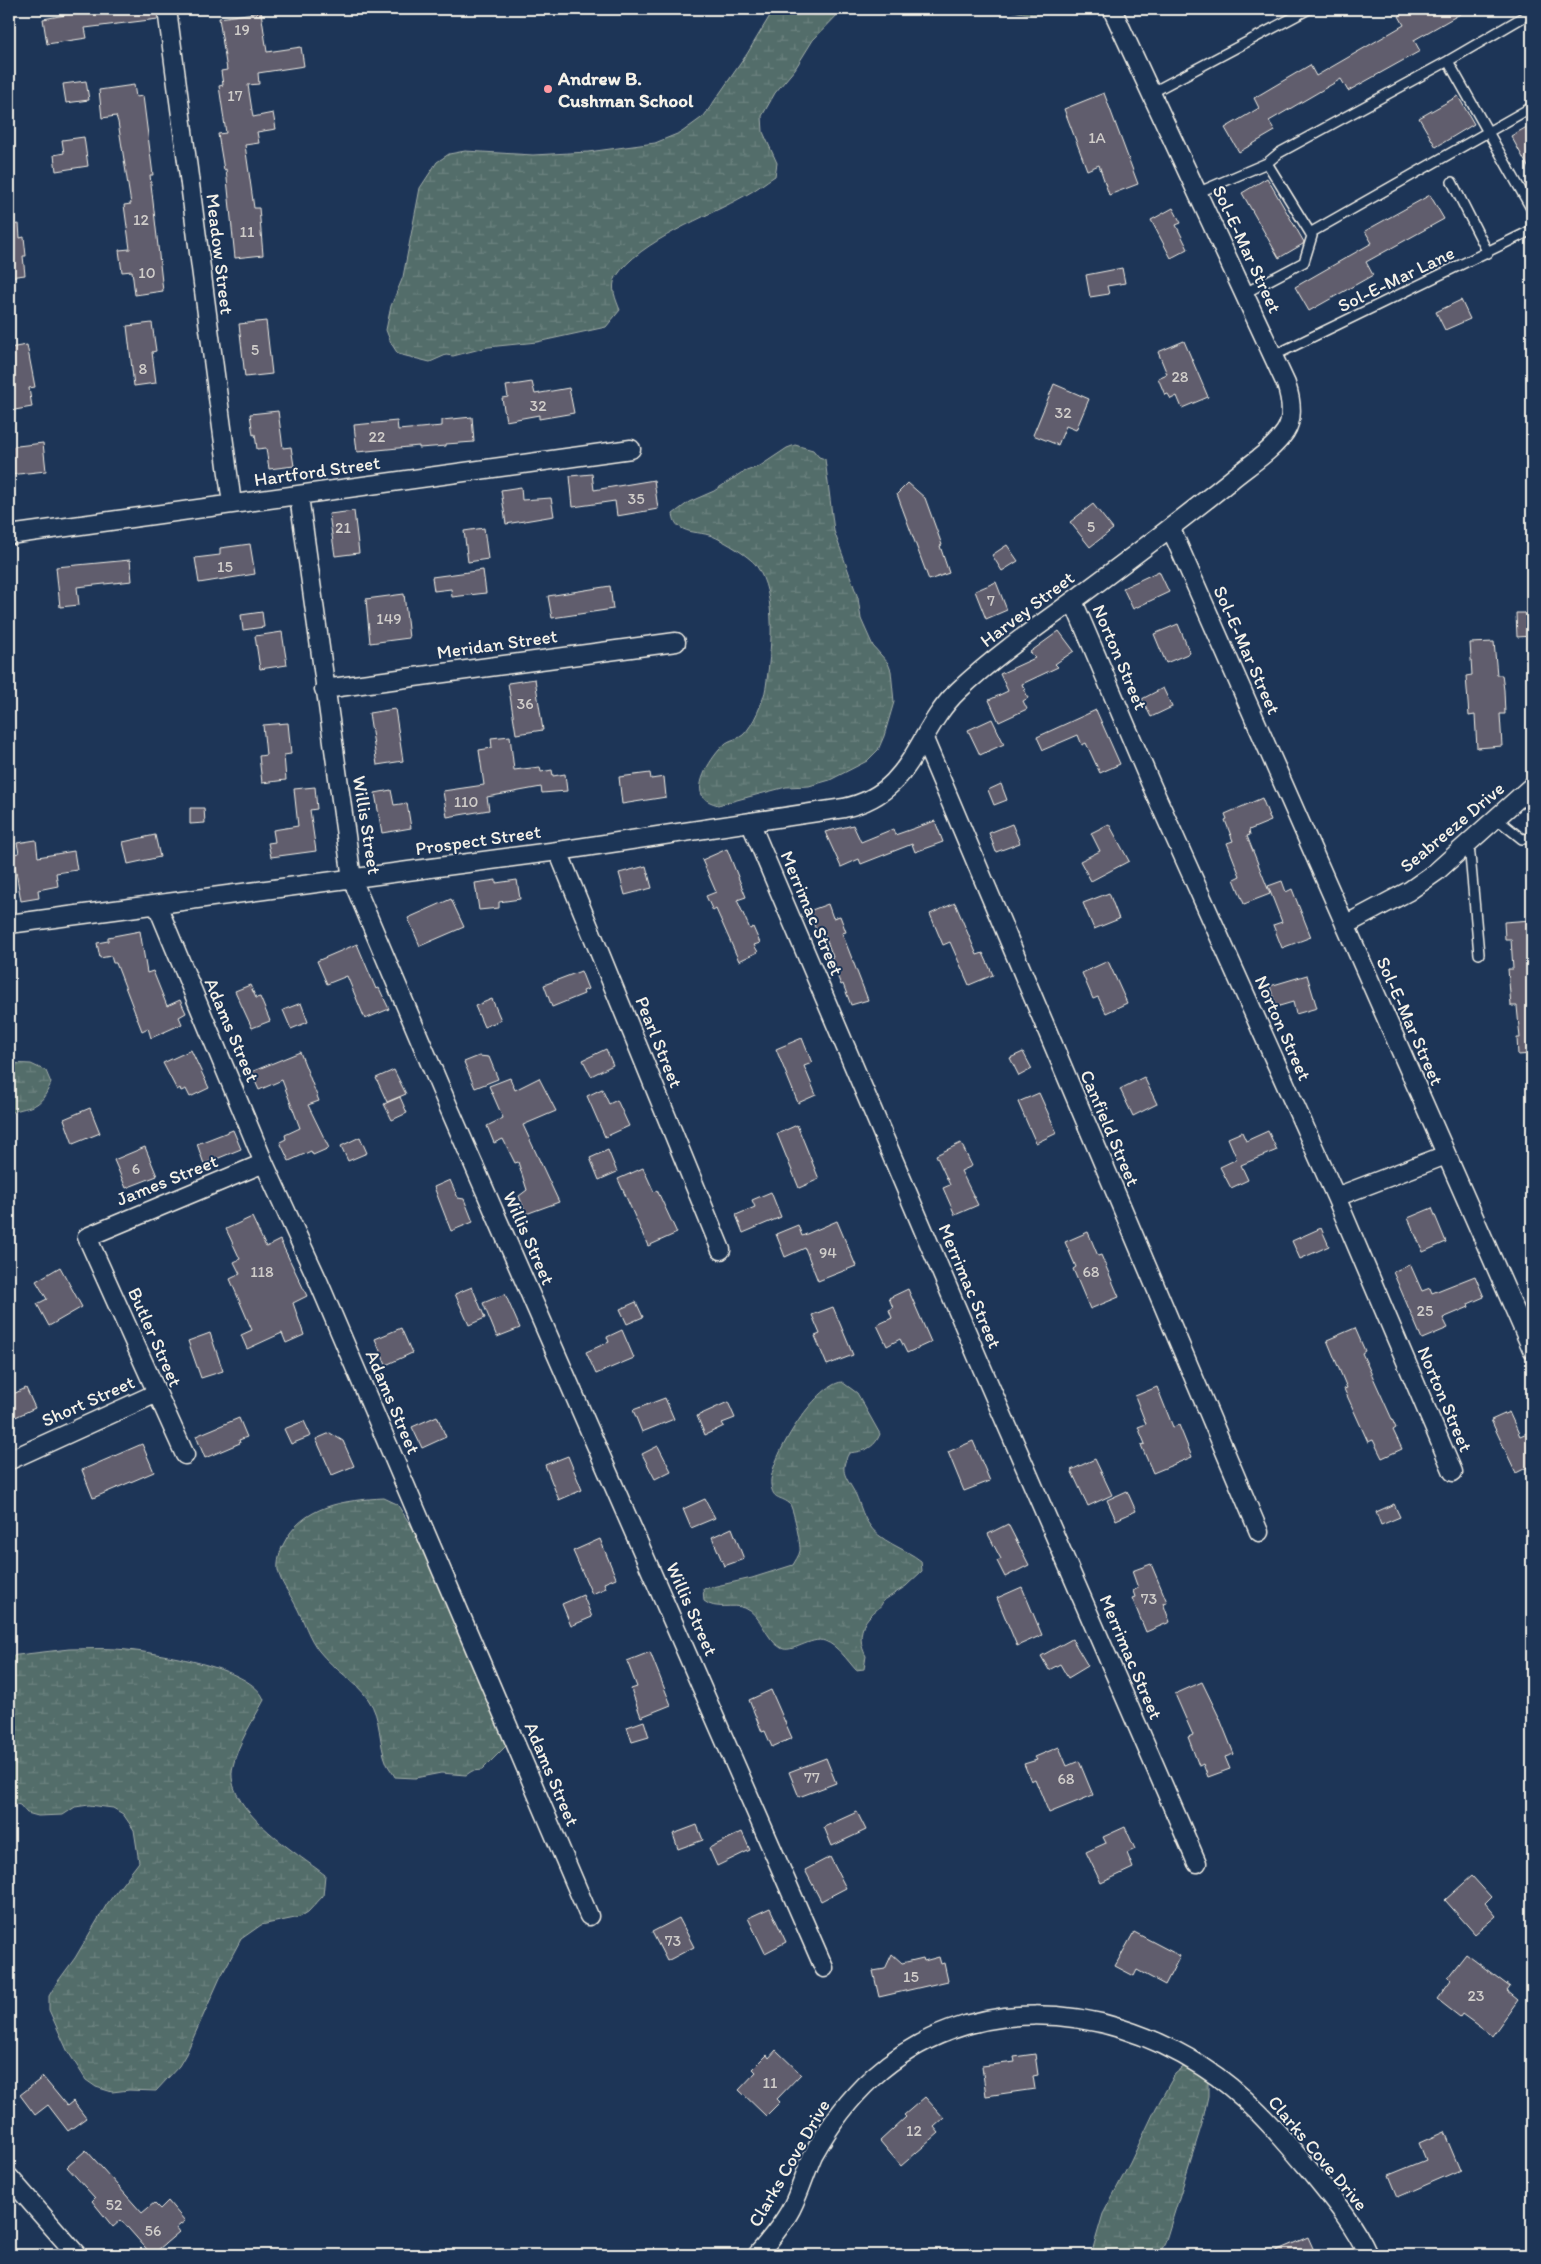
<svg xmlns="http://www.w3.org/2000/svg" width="1541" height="2264" viewBox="0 0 1541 2264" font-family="Itim,sans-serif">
<defs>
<pattern id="wetland-marsh" width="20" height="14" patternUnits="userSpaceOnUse" patternTransform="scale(1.25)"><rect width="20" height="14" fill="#536d6a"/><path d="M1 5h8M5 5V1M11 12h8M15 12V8" fill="none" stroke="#6c827f"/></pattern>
</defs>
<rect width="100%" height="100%" fill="#1d3557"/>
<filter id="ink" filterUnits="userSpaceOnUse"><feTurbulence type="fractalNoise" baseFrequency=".02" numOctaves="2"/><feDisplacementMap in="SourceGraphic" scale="10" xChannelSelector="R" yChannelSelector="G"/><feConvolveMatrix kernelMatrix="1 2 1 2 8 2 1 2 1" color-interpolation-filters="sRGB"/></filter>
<g filter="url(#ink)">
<path fill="url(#wetland-marsh)" stroke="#a4afa9" d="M774,9h69l-30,31 -18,29 -20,24 -13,23 1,16 14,31 -2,13c-10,6 -19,14 -29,19 -38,22 -106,45 -130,82 -6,10 0,23 4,33l-14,17 -69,15 -49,5 -35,9 -7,-1 -16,7 -32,-8 -7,-11 -5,-13 5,-24 12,-29 17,-89 17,-26 12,-8 16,-3 68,4 55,-3 67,-9 27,-11 22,-16 43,-62z
M1003,9h51c-14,9 -35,3 -51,0z
M795,445l18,5 6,7 6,2 9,72 24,67 3,21 12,27 15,17 3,8 3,31 -10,34 -6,14 -11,11 -37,19 -21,6 -23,1 -68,18c-6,-2 -13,-4 -16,-10 -7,-14 13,-43 24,-52 5,-4 13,-4 17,-8 10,-9 21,-35 23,-48 5,-35 12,-91 -10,-122 -7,-9 -36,-27 -47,-30 -10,-3 -21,-2 -29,-8 -5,-3 -6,-8 -7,-13l16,-12 25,-11 27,-18 19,-7 27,-18z
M9,1063l22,1 15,7 5,12c-12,28 -17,21 -42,30z
M842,1382l15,11 23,41c-6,15 -16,17 -31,19 -11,20 -2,24 7,42 4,9 6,19 12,28 11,19 37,25 53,38l1,10 -16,15 -23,15c-2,7 -9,10 -13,15 -11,11 -11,28 -4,40l-2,13 -8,1c-9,-10 -18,-24 -31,-29 -14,-5 -33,13 -44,7 -16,-9 -19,-33 -36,-40 -13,-5 -29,3 -41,-7l-1,-12 49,-11 41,-13c2,-4 6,-9 7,-14 1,-6 -7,-45 -11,-48 -9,-7 -16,-3 -18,-18 -3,-25 45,-101 71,-103z
M384,1498l13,6 33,51 22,48 25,73 22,39 11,27 -28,28 -10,1 -6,4 -25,-2 -26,5 -20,-1c-2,-4 -6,-9 -8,-13 -9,-21 -5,-46 -19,-65 -13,-19 -34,-29 -49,-48 -11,-14 -15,-31 -24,-47 -6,-12 -14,-20 -17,-34 -1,-7 2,-19 5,-25 19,-40 62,-45 101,-47z
M69,1649c15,0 31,-1 46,0 33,2 138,17 149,51 -11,21 -26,43 -31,66 -11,42 64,87 92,109l-2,21 -15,16 -8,5 -39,8 -20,14 -21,39 -34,76 -7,12 -23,25 -27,-1 -17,2 -16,-5 -10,-7 -19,-30 -18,-40v-14l7,-12 19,-26 32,-54 32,-42 -5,-32 -11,-16 -10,-6 -24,-3 -14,2 -12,8 -25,1 -11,-3 -7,-8 -11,-3v-146z
M1193,2059l15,20v17l-6,28 -37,119 -6,12h-68l12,-41 27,-51 26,-55 19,-34z"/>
<path fill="#615d6d" stroke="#f4f1e8" d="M64,9h93l1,10 -73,9 2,10 -40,6 -4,-25 22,-4z
M1413,9h56l-55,31 6,11 -72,40 -7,-12 -72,42 6,10 -36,21 -14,-24 34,-20 -5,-10 56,-33 6,11 88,-51 -5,-9z
M261,12l6,40 34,-5 3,19 -46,7 1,11 -11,1 5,32 20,-4 3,16 -19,3 2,11 -14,2 9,63h5l4,47 -28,3 -9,-89 -2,1 -6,-36 8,-1 -7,-47 4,-1 -2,-14 6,-1 -8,-52z
M86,81l3,19 -23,3 -3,-19z
M134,85l2,12 7,-1 10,79h-3l13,116 -28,4 -3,-24 -10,1 -3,-22 11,-1 -6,-44 7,-1 -13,-82 -2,-6 -14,2 -3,-28z
M1104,93l34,91 -29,11 -10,-30 -12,5 -23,-61z
M1458,96l16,28 -38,23 -17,-29z
M1532,124v50l-21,-38z
M84,137l4,29 -32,5 -2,-16 10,-2 -2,-13z
M1267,178l37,64 -1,2 -24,14 -37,-65z
M1430,195l14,24 -78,43 7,13 -64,36 -14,-24 77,-44 -7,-12z
M1173,208l8,15 -5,2 12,24 -17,9 -20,-38z
M19,224l1,14 4,-1 2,19h-3l2,19 -16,2v-52z
M1122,268l3,15 -18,3 2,8 -19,3 -4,-22z
M1461,300l9,19 -25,11 -9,-18z
M266,321l6,53 -27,3 -6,-53z
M152,323l4,28 -4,1 4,31 -22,3 -7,-60z
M1184,341l24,56 -26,11 -5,-12 -6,3 -3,-5 -3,1 -7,-17 9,-4 -9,-22z
M27,345l8,42 -6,1 3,19 -23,4v-63z
M532,382l3,12 34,-6 5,25 -35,6v-4l-33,6 -4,-23 6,-1 -2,-11z
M1054,384l35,15 -13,31 -10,-4 -8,19 -25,-10z
M278,411l5,37 8,-1 3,19 -25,3 -3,-21 -9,1 -2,-15 -2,1 -3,-21z
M472,417l2,25 -28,2v2l-27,2v-2l-62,6 -3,-27 43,-4 1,9 44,-4v-6z
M43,443l3,28 -37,4v-28z
M592,474l2,16 60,-10 4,29 -41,7 -2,-15 -42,6 -3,-31z
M908,483l17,15 17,47 -2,1 9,27 -20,7 -32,-86z
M521,487l1,13 29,-2 3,18 -48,8 -5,-34z
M1093,504l20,25 -23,18 -20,-25z
M354,511l5,42 -24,3 -6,-42z
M484,528l4,31 -20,3 -4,-31z
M250,544l5,30 -56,9 -4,-25 25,-3v-7z
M1007,545l11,16 -16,10 -10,-16z
M130,560l2,21 -55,6 2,18 -19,2 -4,-40z
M483,570l3,23 -34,4 -1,-8 -17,2 -2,-14z
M1159,571l10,21 -36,17 -10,-21z
M996,582l11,28 -21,9 -11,-28z
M610,586l3,23 -61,9 -4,-22z
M404,594l5,44 -39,5 -4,-44z
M262,612l2,15 -21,3 -2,-15z
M1516,613h16v23l-15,1z
M1178,624l12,29 -24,10 -12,-29z
M1059,631l15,20 -19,13 3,3 -36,17 6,14 -5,3 4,8 -28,13 -10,-22 19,-9 -8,-17 35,-16 -5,-6z
M282,632l5,33 -27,4 -5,-33z
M1494,642l3,33h5l2,15 1,24h-5l2,32 -25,2 -2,-33 -6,1 -3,-40 6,-1 -2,-32z
M535,679l8,51 -27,4 -8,-51z
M1163,688l9,19 -21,10 -9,-18z
M395,709l8,52 -26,4 -8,-52z
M1096,710l24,54 -20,9 -14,-30 -4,2 -4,-10 -35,15 -6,-13z
M992,719l12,25 -24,11 -12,-25z
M288,723l3,31 -7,1 2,25 -24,3 -3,-27 7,-1 -3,-30z
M510,736l4,34 26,-3 1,5 11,-2 1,6 12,-2 2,17 -25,2 -1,-6 -54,10 2,13 -42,7 -4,-26 41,-6 -5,-35 13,-2 -1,-10z
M650,773l1,6 13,-2 2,20 -44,7 -3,-27z
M1001,784l6,16 -13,5 -6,-15z
M315,787l2,22 -7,1 6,41 -45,6 -3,-14 7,-1 -2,-12 25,-4 -4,-37z
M391,790l3,15 13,-2 4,25 -29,5 -7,-40z
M1262,798l9,23 -22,9 1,5 -3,1 23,58 -26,10 -10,-25 6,-3 -13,-33 6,-2 -8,-21 2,-1 -2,-5z
M190,808h14l1,15 -15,1z
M935,821l8,21 -28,10 -3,-8 -51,20 -2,-5 -18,8 -16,-35 28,-7 8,17 32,-13 2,6z
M1012,824l8,19 -24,9 -7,-19z
M1109,824l20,37 -38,20 -11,-20 20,-10 -9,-18z
M155,835l5,22 -32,7 -5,-22z
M36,840l2,17 36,-6 3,19 -21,3 2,13 -20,4 1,8 -18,3 -8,-47 6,-1 -2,-10z
M727,849l19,48 -9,3 13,29 3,-2 7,16 -6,2 4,7 -19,9 -23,-52 -3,2 -7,-15 10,-4 -14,-32z
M646,866l6,22 -27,7 -6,-22z
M496,880v3l21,-3 3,19 -21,3v6l-20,2 -4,-27z
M1282,881l4,11 6,-3 19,48 -29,11 -9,-23 9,-3 -14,-36z
M1109,893l10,26 -25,10 -11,-26z
M451,899l13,28 -44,19 -12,-28z
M955,903l22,52 6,-2 10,22 -24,10 -19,-43 -7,3 -13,-31z
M828,904l5,14 7,-2 6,16 -4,1 26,67 -17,5 -8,-21 -2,1 -11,-27 3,-1 -11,-29 -6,2 -7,-19z
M1532,920v134l-14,1 -1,-17h3l-3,-32h-6l-3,-37h5l-2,-30h-6l-1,-17z
M140,931l7,42 6,-2 14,35 13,-6 6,13 -7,4 3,7 -31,14 -3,-10 -6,3 -26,-68h-3l-2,-7 -11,2 -3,-15 11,-2v-4z
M357,944l19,45 3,-1 10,21 -24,10 -18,-43 -20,8 -10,-23z
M1108,961l19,42 -21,10 -8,-16 -5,2 -11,-26z
M581,971l7,18 -5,2 1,3 -32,13 -8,-22z
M1307,975l10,33 -21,6 -3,-12 -17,5 -6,-21z
M250,985l6,13 4,-1 10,24 -18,7 -17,-37z
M492,999l9,21 -17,7 -9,-21z
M301,1003l7,19 -17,7 -8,-19z
M802,1038l10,25 -8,3 12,29 -18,8 -22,-54z
M606,1049l7,16 -22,11 -8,-16z
M191,1050l18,38 -19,9 -4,-8 -5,2 -1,-3 -3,2 -14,-27z
M300,1052l19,49 -11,4 21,43 -16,7 -2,-4 -22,10 -9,-19 6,-3 -1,-4 15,-7 -18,-48 -23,10 -8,-18z
M1023,1052l9,17 -13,7 -9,-18z
M479,1056l10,1 9,22 -23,9 -11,-26z
M394,1070l12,24 -19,8 -11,-24z
M1144,1077l13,27 -24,12 -13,-27z
M510,1078l5,12 24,-12 17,33 -33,14 36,77 -33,12 -7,-18 8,-6 -9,-28 -3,1 -12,-24 -9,4 -7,-17 16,-8 -14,-32z
M602,1089l7,15 8,-4 12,26 -24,11 -18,-41z
M1039,1093l18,40 -21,10 -18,-41z
M400,1097l7,16 -15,7 -8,-16z
M90,1108l10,25 -27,11 -9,-25z
M797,1125l22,54 -20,9 -22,-54z
M233,1130l8,19 -37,15 -7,-20z
M1268,1131l9,19 -36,15 7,15 -17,8 -11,-21 17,-8 -9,-21 14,-6 4,9z
M360,1137l7,16 -19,8 -7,-15z
M961,1143l11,23 -11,5 17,34 -23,10 -12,-27 7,-3 -14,-30z
M145,1147l12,29 -31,12 -12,-28z
M608,1150l9,22 -18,8 -9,-22z
M643,1168l11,24 3,-2 20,43 -29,13 -30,-67z
M450,1180l8,18 6,1 9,23 -22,9 -17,-44z
M771,1192l10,25 -38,16 -7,-18 19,-8 -3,-7z
M1432,1208l14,34 -23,10 -15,-34z
M252,1217l14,30 14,-7 27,56 -14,7 11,32 -18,8 -4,-10 -35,16 -6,-14 11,-5 -22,-51 10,-5 -6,-12 6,-3 -14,-30z
M837,1221l19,45 -38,15 -13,-33 -20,9 -9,-23 22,-9 4,11z
M1321,1228l8,18 -29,13 -8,-18z
M1088,1232l10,24 3,-1 18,42 -29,12 -17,-40 3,-2 -11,-25z
M1410,1264l12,27 8,-3 2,5 43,-17 9,21 -16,7 1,3 -26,11 5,10 -26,11 -29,-67z
M60,1267l22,40 -33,19 -12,-22 10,-5 -11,-18z
M472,1287l13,31 -16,7 -14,-31z
M908,1289l23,53 -24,11 -7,-14 -13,7 -10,-21 15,-7 -3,-8 4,-2 -4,-10z
M505,1294l15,34 -23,9 -14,-34z
M636,1302l7,15 -16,7 -7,-15z
M833,1307l20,48 -26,10 -12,-29 5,-2 -8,-19z
M401,1328l11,25 -26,12 -11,-26z
M1355,1328l10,23 -3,2 34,75 -3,2 9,19 -20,9 -9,-18 -5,2 -24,-53 3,-1 -20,-48z
M622,1330l12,28 -38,16 -10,-22 23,-10 -2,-5z
M210,1333l13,38 -22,7 -13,-37z
M1157,1387l16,40 6,-2 13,32 -39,16 -12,-28 4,-1 -7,-17 8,-3 -11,-28z
M26,1388l9,20 -26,12v-24z
M665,1398l9,21 -32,13 -9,-22z
M728,1402l7,16 -13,5 2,3 -19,9 -8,-19z
M1509,1412l11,24 7,-3 5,12v20l-16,8 -25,-53z
M437,1416l9,21 -24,11 -10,-21z
M239,1418l8,19 -8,3 1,3 -35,15 -9,-22z
M304,1421l7,15 -20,8 -7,-15z
M330,1433l13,8 11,25 -22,9 -16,-36z
M973,1441l17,40 -26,10 -16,-39z
M142,1444l12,28 -61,26 -11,-28z
M658,1446l13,25 -16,8 -13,-25z
M568,1456l14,34 -23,10 -14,-35z
M1095,1459l17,36 -24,11 -17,-36z
M1127,1491l9,20 -20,9 -9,-20z
M705,1499l10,19 -24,10 -8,-19z
M1394,1504l6,13 -19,8 -5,-13z
M1008,1524l21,41 -24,12 -8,-16 4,-2 -13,-25z
M732,1528l12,31 -20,7 -12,-29z
M600,1539l16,39 -12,5 2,5 -14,6 -19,-43z
M1151,1564l16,38 -4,1 7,19 -24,10 -14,-34 3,-1 -2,-6 5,-3 -6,-17z
M1022,1587l20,48 -25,11 -20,-48z
M583,1595l9,22 -21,9 -9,-22z
M1072,1639l16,27 -20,12 -8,-14 -11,6 -8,-14z
M650,1652l21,53 -30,12 -10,-28 6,-2 -10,-26z
M1202,1682l18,37 14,35 -9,3 5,12 -22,8 -5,-13 -4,2 -11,-29 5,-2 -18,-41z
M771,1690l21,48 -20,9 -7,-16 -3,1 -13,-32z
M644,1721l5,16 -17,5 -5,-15z
M1059,1747l8,19 12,-5 14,34 -44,18 -14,-34 -4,2 -7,-17 13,-4 -2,-3z
M826,1758l10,25 -37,14 -10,-25z
M857,1812l9,18 -34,16 -8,-19z
M697,1825l6,15 -25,9 -5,-15z
M1125,1827l10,22 -8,4 6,15 -32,15 -15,-31 20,-9 -3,-6z
M742,1832l8,18 -33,16 -8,-18z
M830,1857l16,31 -25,13 -16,-31z
M1472,1876l19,21 -6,6 11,13 -21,18 -30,-34z
M770,1908l16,34 -21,11 -17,-35z
M679,1918l15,29 -27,14 -15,-29z
M1134,1932l46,24 -15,29 -28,-15 -3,6 -19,-10z
M892,1954l10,9 21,-5 1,3 15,-4 2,7 3,-1 4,18 -69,16 -6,-26 12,-2z
M1466,1954l44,33 -3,4 11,9 -26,36 -30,-22 -2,3 -23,-18 14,-19 -3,-3z
M776,2050l25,24 -24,25 3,3 -14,14 -27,-26 17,-18 -3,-3 14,-14 2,3z
M1035,2054l3,21 -5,1 2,13 -49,7 -4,-30 33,-4 -1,-5z
M43,2077l24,29 6,-5 13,17 -18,13 -20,-26 -13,10 -15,-20z
M925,2097l19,21 -10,9 5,6 -38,33 -21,-25 26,-24 -2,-2z
M1444,2132l16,38 -62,27 -9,-22 37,-15 -7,-17z
M86,2150l56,63 12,-10 6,6 8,-8 17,20 -9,7 3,4 -27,23 -31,-35 -8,7 -21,-26 3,-3 -28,-31z
M1308,2237l8,18h-50z"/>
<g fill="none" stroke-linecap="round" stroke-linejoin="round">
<defs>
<path id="lane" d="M1448,61l84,149
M1151,93l158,-84
M1452,182l36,71
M1197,193l70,-30
M1310,233l222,-126
M1243,294l61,-32 8,-26 -45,-73 12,-10 169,-92 84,-49
M1273,356l259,-126
M1497,819l25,20 10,-1
M1469,844l10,110"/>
<path id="street" d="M167,9l65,495
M299,496l53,383 97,229 375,860
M1171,529l361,820
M9,535l622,-86
M1073,601l77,181 186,415 117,275
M324,689l352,-47
M924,739l335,793
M750,822l232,546 215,495
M558,851l163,399
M157,905l107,258 55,120 270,633
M9,924l549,-73 286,-43c71,-15 70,-76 115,-118 37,-35 81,-65 122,-95 51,-38 101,-75 150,-115 18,-15 41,-29 54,-48 9,-14 6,-33 1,-48l-174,-375
M1345,925l64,-34 27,-19 96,-86
M1336,1197l110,-42
M185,1455l-98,-218 177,-74
M10,1460l147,-67
M9,2177l68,78
M757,2255c12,-14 25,-29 34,-46 9,-17 14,-36 22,-54 16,-29 36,-56 60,-78 94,-85 228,-76 330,-10 41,26 73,63 104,100 22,27 47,56 61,88"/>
</defs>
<use href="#lane" stroke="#f4f1e8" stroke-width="12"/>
<use href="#street" stroke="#f4f1e8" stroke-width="21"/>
<use href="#lane" stroke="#1d3557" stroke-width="9"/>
<use href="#street" stroke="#1d3557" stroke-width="18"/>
</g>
</g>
<circle fill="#ff9aa2" stroke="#1d3557" stroke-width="2" cx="548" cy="89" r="5"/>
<g text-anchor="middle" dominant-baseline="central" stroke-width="4" stroke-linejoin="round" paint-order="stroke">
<g font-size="16" fill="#cfccc9">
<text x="242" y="29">19</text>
<text x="235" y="95">17</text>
<text x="1097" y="137">1A</text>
<text x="141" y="219">12</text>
<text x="247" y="231">11</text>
<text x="147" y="272">10</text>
<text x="255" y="349">5</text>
<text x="143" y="368">8</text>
<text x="1180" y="376">28</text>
<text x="538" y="405">32</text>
<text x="1063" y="412">32</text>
<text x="377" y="436">22</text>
<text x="636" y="498">35</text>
<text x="1091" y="526">5</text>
<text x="343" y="527">21</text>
<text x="225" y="566">15</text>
<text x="991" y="600">7</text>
<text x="389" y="618">149</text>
<text x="525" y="703">36</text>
<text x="466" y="801">110</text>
<text x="136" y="1168">6</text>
<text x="828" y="1252">94</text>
<text x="262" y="1271">118</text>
<text x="1091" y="1271">68</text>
<text x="1425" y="1310">25</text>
<text x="1149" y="1598">73</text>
<text x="812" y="1777">77</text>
<text x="1066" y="1778">68</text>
<text x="673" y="1940">73</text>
<text x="911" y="1976">15</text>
<text x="1476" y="1995">23</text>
<text x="770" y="2082">11</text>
<text x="914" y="2130">12</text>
<text x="114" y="2204">52</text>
<text x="153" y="2230">56</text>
</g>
<g font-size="19" font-weight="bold" fill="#f4f1e8" stroke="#1d3557" text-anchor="start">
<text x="558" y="78">Andrew B.<tspan x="558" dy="22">Cushman School</tspan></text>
</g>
<g font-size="19" fill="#f4f1e8" stroke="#1d3557">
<text transform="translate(1247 249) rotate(65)">Sol-E-Mar Street</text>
<text transform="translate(220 254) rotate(83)">Meadow Street</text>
<text transform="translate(1396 279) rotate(-26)">Sol-E-Mar Lane</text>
<text transform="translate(317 471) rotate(-8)">Hartford Street</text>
<text transform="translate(1027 609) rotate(-37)">Harvey Street</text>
<text transform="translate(497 644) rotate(-8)">Meridan Street</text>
<text transform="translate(1247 650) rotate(66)">Sol-E-Mar Street</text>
<text transform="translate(1120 657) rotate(67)">Norton Street</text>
<text transform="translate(367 825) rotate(81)">Willis Street</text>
<text transform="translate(1452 827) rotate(-40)">Seabreeze Drive</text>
<text transform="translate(478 840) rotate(-8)">Prospect Street</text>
<text transform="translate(812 913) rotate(67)">Merrimac Street</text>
<text transform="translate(1410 1021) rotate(66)">Sol-E-Mar Street</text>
<text transform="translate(1283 1028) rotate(66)">Norton Street</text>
<text transform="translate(232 1030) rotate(67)">Adams Street</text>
<text transform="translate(659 1042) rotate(68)">Pearl Street</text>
<text transform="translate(1110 1128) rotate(67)">Canfield Street</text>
<text transform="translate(167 1180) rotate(-22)">James Street</text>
<text transform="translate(529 1238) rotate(66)">Willis Street</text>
<text transform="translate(970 1286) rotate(67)">Merrimac Street</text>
<text transform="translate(155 1337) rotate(66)">Butler Street</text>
<text transform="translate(1445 1399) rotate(67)">Norton Street</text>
<text transform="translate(88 1401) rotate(-24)">Short Street</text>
<text transform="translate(393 1402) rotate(67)">Adams Street</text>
<text transform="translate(692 1609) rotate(66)">Willis Street</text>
<text transform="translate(1131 1657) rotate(67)">Merrimac Street</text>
<text transform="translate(552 1774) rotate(67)">Adams Street</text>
<text transform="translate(1318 2153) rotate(50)">Clarks Cove Drive</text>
<text transform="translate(789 2163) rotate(-60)">Clarks Cove Drive</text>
</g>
</g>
<rect width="1541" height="2264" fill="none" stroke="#1d3557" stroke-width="30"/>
<rect x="15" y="15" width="1511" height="2234" fill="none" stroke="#f4f1e8" stroke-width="2" filter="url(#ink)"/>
</svg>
